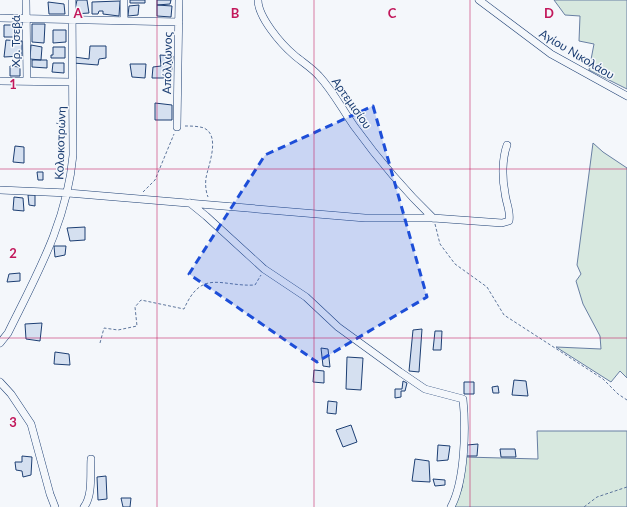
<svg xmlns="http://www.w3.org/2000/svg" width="627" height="507" viewBox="0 0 627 507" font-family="Lato,sans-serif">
<rect width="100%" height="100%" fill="#f4f7fb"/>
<path fill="#d7e8df" stroke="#687fa3" d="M554,0h73v89l-38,-19 5,-26 -15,-3 1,-25 -15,-1z
M593,143l10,9 24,16v210l-7,-7 -9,11 -55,-35 45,2 -1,-13 -17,-32 -7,-23 5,-7 -4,-9z
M537,431h90v76h-174l9,-19 3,-31 73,2z"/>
<path fill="#d5e0f0" stroke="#1d3f73" d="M77,0h10l2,13 -15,1z
M130,0h15v3h-15z
M157,0h14l-1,4 -13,1z
M120,1l-1,15 -16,-2v-3h-4l-1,3h-6v-12z
M48,2l16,2 1,10h-16z
M139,5l-1,10 -10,1 1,-10z
M157,5l15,1 -1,11 -14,-1z
M32,24h13l-1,19 -12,-1z
M4,25h15v12h-15z
M53,30h13v12l-13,1z
M6,40l16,1v15l-18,1z
M31,45l11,2 -1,13 -11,-1z
M90,46h16v12l-7,1 -1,6 -25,-2 1,-6 15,2z
M53,47h12v11h-14v-3h2z
M160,55l13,1 -2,22h-19l1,-11 8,-1z
M32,60h15v8l-15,-1z
M53,63h11v10l-12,-1z
M130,64h16l-1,14 -13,-1z
M10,66l10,1v9h-10z
M155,103l17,2v15h-17z
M15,146l9,1v16l-11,-1z
M37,172h6v8h-5z
M28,195h7v11l-6,-1z
M14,197l9,1 1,13 -11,-1z
M85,227v13l-15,1 -3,-13z
M54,246h12l-1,9 -10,2z
M20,273v8l-13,1 2,-8z
M42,323l-2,18 -14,-2 -1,-15z
M422,329l-3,43 -10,-1 4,-41z
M435,331h7l-1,19h-8z
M321,348l7,1 2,18 -7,-1z
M55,352l14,2 1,11 -16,-1z
M347,357l16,1 -2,32 -15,-1z
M314,370l10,1v12l-11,-1z
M514,380l12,1 2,15 -16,-1z
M403,381l4,2 -2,8h-4v6l-6,1v-9h7z
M464,382h10v12h-10z
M498,386l1,7h-6l-1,-6z
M328,401l9,1 -1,12 -9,-1z
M351,425l6,17 -14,5 -7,-17z
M478,444l-1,12h-12l2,-11z
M438,445l12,1 -2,14 -11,1z
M500,449h15l1,8h-15z
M22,456l10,1 -1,18 -8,2 -1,-6 -6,-1 -1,-8h7z
M415,459l14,2 1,21 -18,-1z
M106,476l1,23 -9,1 -1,-23z
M433,479l12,1v5l-10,1z
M121,498h10l-1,9h-7z"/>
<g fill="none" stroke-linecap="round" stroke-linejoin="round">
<defs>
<path id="minor" d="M26,0l1,81
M258,0c0,17 23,44 36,55 8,7 18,13 25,21 14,15 23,33 35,50 24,33 50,64 79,92
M479,0l72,54 76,42
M0,18l179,4
M124,20v-20
M0,81l72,1
M177,127l2,-127
M0,190l68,3 297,25h68l69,5 7,-2c2,-9 -3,-18 -4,-28 -3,-15 -3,-34 2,-48
M190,203l16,13 58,53 42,28 32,30 62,45 25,17 38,10c3,29 2,82 -12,108
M0,343l8,-10c29,-59 59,-111 65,-178l-1,-155
M0,382l11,12 20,30 19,70 5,13
M84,507c9,-12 6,-33 7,-48"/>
</defs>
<use href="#minor" stroke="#1d3f73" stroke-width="8"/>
<path stroke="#5e769c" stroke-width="1" stroke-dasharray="3 2" stroke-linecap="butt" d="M185,126c5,0 13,0 19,2 17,8 4,38 2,50 -1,7 0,14 2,19
M143,192l12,-12 19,-46
M435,224l5,20 15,20 32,23 17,28 99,64 15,15 9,6
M100,343l4,-15 14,2 19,-4 -2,-19 6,-7 43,9c18,-41 37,-22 71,-24l6,-10
M584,507l13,-10 30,-10"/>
<use href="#minor" stroke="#f4f7fb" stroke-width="7"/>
</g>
<path fill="#1d4ed8" fill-opacity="0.2" stroke="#1d4ed8" stroke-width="3" stroke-dasharray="8 5" stroke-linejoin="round" d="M373,106l54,191 -110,65 -128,-88 76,-119z"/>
<path fill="none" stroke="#c2185b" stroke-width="1" stroke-opacity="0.55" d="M157,0v507M314,0v507M470,0v507M0,169h627M0,338h627"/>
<g text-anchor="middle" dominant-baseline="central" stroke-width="3" stroke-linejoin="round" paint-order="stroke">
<g font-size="12" fill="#1d3f73" stroke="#f4f7fb">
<text transform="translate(15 41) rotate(-90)">Χρ. Τσεβά</text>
<text transform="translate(577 54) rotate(31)">Αγίου Νικολάου</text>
<text transform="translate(167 63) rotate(-89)">Απόλλωνος</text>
<text transform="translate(352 103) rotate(55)">Αρτεμισίου</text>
<text transform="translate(60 143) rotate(-88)">Κολοκοτρώνη</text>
</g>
</g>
<g font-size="13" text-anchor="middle" font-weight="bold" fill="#c2185b" stroke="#f4f7fb" stroke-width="3" stroke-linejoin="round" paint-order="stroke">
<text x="78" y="18">A</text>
<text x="235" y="18">B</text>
<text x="392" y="18">C</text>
<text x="549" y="18">D</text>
<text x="13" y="89">1</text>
<text x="13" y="258">2</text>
<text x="13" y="427">3</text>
</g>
</svg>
